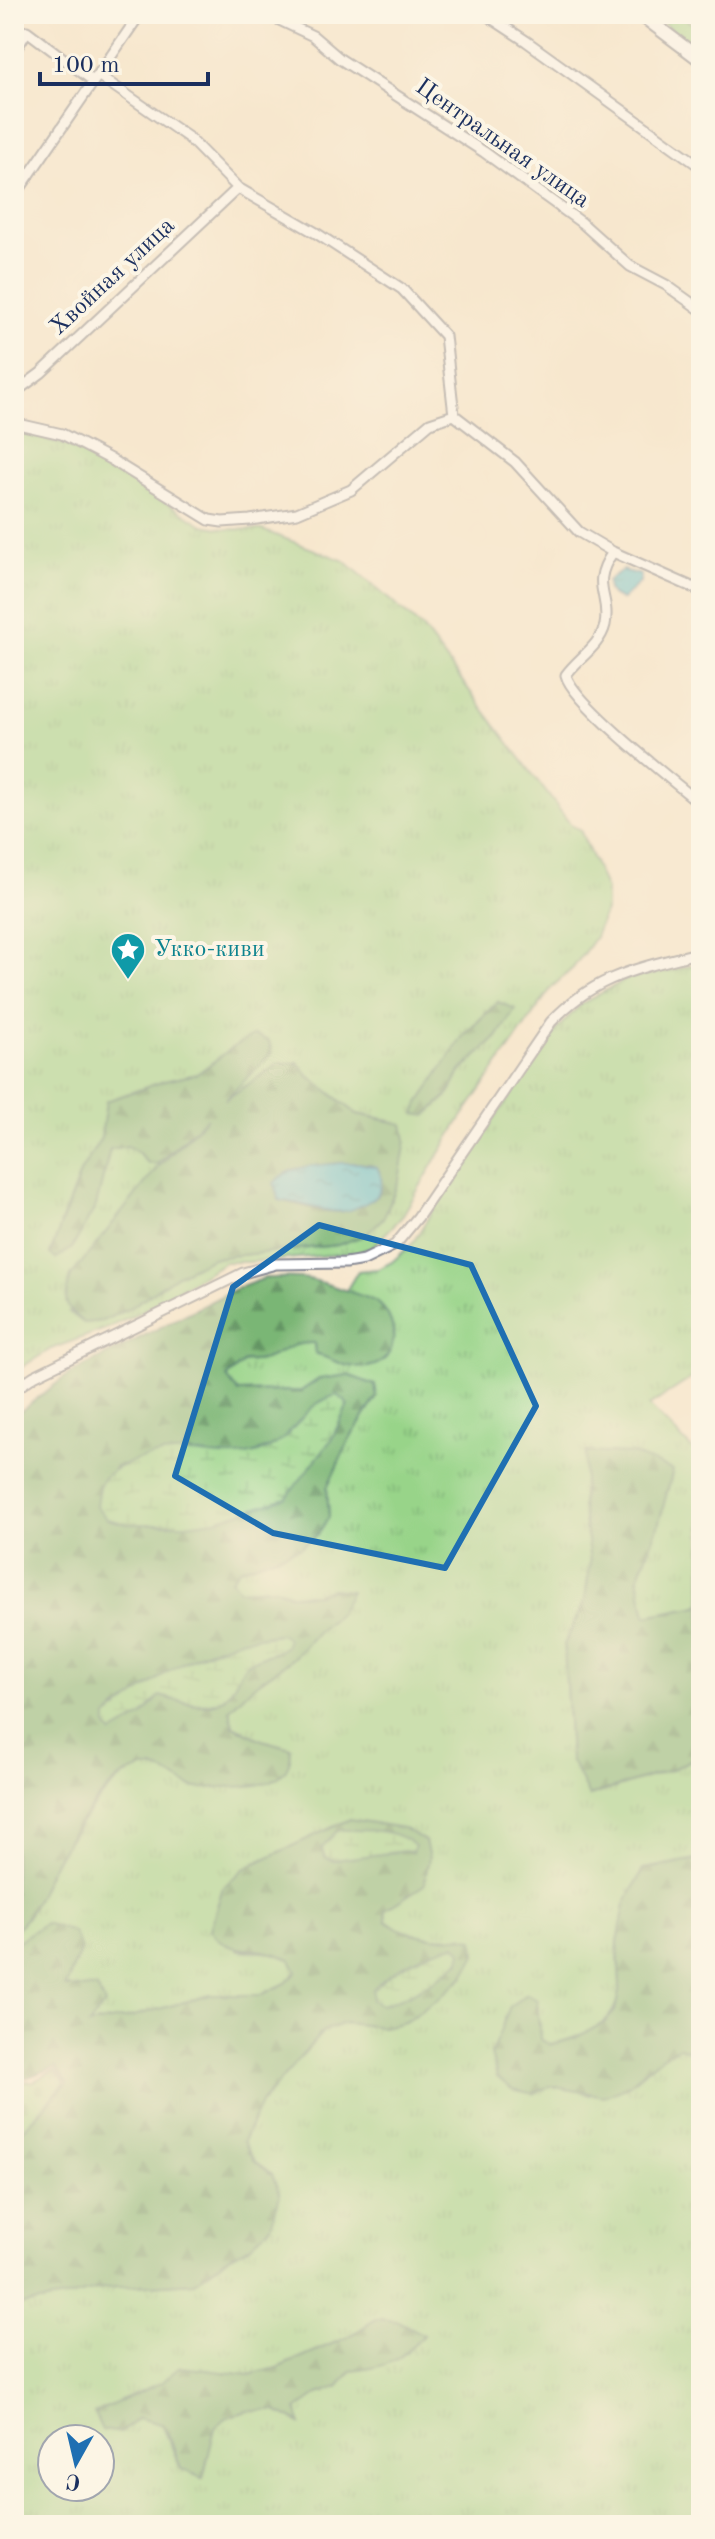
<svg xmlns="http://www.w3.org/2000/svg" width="715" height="2539" viewBox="0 0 715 2539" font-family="'Old Standard TT',serif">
<defs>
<pattern id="grass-tufts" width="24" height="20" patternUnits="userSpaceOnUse" patternTransform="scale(2)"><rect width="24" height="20" fill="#98d489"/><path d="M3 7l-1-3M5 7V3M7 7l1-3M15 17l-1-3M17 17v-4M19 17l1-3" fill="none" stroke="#82b679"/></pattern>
<pattern id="forest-firs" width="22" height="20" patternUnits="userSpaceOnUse" patternTransform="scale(2)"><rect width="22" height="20" fill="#7ab675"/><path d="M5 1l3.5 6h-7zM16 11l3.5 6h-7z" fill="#639463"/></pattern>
<pattern id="wetland-marsh" width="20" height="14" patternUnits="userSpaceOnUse" patternTransform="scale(2)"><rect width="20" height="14" fill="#98d489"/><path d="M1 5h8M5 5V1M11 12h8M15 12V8" fill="none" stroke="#82b679"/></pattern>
<pattern id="cemetery-stones" width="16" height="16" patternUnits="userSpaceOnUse" patternTransform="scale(2)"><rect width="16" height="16" fill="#98d489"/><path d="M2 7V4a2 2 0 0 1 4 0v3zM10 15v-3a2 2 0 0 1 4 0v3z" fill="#82b679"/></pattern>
<pattern id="water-ripples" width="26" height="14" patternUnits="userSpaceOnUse" patternTransform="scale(2)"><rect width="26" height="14" fill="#53bdcf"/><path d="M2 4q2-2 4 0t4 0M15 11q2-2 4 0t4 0" fill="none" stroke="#449aab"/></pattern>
</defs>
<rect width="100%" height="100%" fill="#fcf5e5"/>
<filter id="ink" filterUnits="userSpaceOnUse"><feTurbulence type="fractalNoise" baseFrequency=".0125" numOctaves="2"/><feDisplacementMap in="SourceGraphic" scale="16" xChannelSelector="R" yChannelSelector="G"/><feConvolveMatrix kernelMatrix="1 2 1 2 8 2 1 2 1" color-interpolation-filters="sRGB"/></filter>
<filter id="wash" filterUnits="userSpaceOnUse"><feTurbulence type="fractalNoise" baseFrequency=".006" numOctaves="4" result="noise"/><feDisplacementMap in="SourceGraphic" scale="32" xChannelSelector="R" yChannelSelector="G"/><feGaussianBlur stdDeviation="1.8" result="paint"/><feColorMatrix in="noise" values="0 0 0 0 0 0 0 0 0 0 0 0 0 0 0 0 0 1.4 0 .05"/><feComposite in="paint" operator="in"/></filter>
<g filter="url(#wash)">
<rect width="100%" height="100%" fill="#f7e7ce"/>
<path fill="url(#grass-tufts)" stroke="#5a8274" stroke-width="2" fill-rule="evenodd" d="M652,14h27l22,16v24z
M14,431l56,15 51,28 82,51 22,4 37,1 83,31 77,67 149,197 9,5 26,60v18l-11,29 -22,31 -21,19 -92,133 -59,98 -30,30 -16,5 -106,9h-24l-88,52 -29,14 -57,21 -37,23zM498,1002l-1,35 -37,36 -12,23 -22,20 16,-47 21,-33zM254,1036l18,17 -115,111 -10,-1 -9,-11 -11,-6 -17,3 -7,22 -43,54 21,-54 20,-33 63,-57 33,-7 36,-27zM298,1063l11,13 48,38 34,6 14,20 -6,40 -15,37 -46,28 -126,13 -35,17 -47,33 -28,13 -18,2 -15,-11z
M701,963v409l-52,34 52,52v144l-3,4 -52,10 -8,-37 20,-53 -76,-22 8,58 -5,39 -21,44 6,114 20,37 80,-26 31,-15v103l-58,11c-8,23 -20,48 -25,72 -2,14 2,30 2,44 -3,43 -35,49 -70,60l-10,-6v-16l-6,71 16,-8 29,4 10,5 37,-8 33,-28 20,-13 22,7v456l-16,16h-671v-219l51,-8 39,-10 90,-6 35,-25 21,-11 22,-72 -18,-13 -11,-20 18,-38 62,-72 21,-8 39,4 79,-91c-23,4 -57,0 -76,-15l-1,-11 -35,-91 -105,49 -22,19 -13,43 29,20 34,3 18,7 6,12 -11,11 -25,12h-51l-80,22 -42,9 -23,-38 16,-39 -36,-26 -31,21v-14c18,-12 25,-40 35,-58 15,-27 66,-108 100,-104 17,2 31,11 45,20l97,-40 -29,-8 -29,-14 -3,-17 22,-22 41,-29 24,-26 23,-20 -8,-23 -15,5 -24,1 -19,-7 -35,2 -8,-11 8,-10 21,-8 69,-44 -2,-29 22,-48 28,-43 -58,-18 -18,12 -63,1 -11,-15 18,-16c30,3 38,-20 69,-18l1,10 29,12 49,-23c2,-35 -19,-40 -47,-51l12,-20 20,-2 14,-7 20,-18 37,-61 110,-156 22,-23 48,-26 41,-7zM376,2319l48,16c-25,25 -37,32 -73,36l-13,16 -20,7 -23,16 5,14 -24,-13h-29l-22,7 -10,10 -13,50 -21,-9 -19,-45 -24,-6 -18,-18 40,-17 20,-15 69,7 28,-7 73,-32zM52,2439h48v48h-48z"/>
<path fill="url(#forest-firs)" stroke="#4a726a" stroke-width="2" fill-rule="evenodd" d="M498,1002l17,7 -18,28 -37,35 -12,23 -22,21 -11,-2 4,-11 44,-67z
M254,1035l15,6 3,12 -47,47 54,-37h19l11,13 48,38 46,10 3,16 -7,40 -15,37 -18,18 -28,10 -126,13 -35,17 -47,33 -28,13 -18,2c-21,-16 -21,-22 -13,-47l87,-109 49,-49 -50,46 -10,-1 -9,-11 -11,-6 -17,3 -14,57 -24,42 -16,11 -6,-5 31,-83 20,-33 5,-37 58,-20 33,-7 36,-27zM341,1163l29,1 11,11 -1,17 -3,4 -36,16 -17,-1 -45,-11 -4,-17 50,-18z
M265,1278c14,0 30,-2 43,1 10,2 63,19 70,24 19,15 23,52 -3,62 -19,8 -43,-5 -60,-12l-1,-10c-31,-2 -39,21 -69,18l-18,16 11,15 63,-1 18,-12 29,-4 27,10 2,12 -28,43 -22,48 2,29 -11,17 -19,14 -60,21 -8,10 8,11 35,-2 19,7 24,-1 15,-5 19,2 -11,21 -23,20 -24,26 -41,29 -22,22 3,17 29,14 29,8c1,40 -39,38 -69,39 -9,0 -22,3 -30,0 -16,-6 -33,-24 -51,-18 -7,2 -16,5 -22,10 -27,21 -58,69 -73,99 -8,17 -16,41 -32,52v-514l55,-42 164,-84zM347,1407l-16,33 -146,84h-57l-20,-5 7,-52 58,-14 51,5 22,-2 28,-10zM280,1634l-5,19c-10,2 -23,5 -30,13 -10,10 -12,29 -27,36 -18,7 -41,-1 -58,-6l-18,20 -29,17 1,-23c19,-10 34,-25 52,-37 34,-24 74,-35 114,-39z
M586,1452l46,2 41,16 -15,56 -20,52 8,38 52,-10 3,-4v153l-31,15 -81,26 -19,-37 -6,-114 21,-44 5,-39 -8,-58z
M350,1819l53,9 22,13 4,17 -5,27 -39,25 1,11c14,11 38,16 56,17 15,2 15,-4 32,2l2,14 -12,22 -26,23 -33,23 -22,5 -39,-4 -21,8 -62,72 -18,38 11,20 18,13 8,21 -9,31 -21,20 -21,11 -35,25 -90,6 -39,10 -51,8v-171l11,-7 42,-45 -11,-16 -28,10 -14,1v-134l31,-21 28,9 8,17 -16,38 32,1 8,16 -16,21 41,-8 80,-22h51l25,-12 11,-11 -6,-12c-6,-3 -12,-6 -18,-7 -26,-7 -45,2 -63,-23l13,-43 22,-19zM341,1830l45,2 26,20 -8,-1 -70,9c-9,-1 -11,-3 -12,-12zM455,1945l5,16 -28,21 -37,19 -15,-19 48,-29z
M701,1858v105l-4,2 -3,8 7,5v75l-22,-6 -20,12 -33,28 -22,9 -54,-10 -16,8 -22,-5 -15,-12 -6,-23 19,-48 17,-12 10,6 3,39 10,6 25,-7 29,-15 11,-12 5,-25 -2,-44 7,-38 18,-35 30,-4z
M376,2319l22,2 26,14c-26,27 -35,32 -73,36l-13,16 -20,7 -22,16 5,14 -25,-13h-29l-22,7 -10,10 -12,50 -22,-9 -10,-28 -9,-17 -24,-6 -17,15 -19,-3 -8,-17 66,-30 20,-16 69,8 28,-7 73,-32z"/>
<path fill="url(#wetland-marsh)" stroke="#5a8274" stroke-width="2" d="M338,1395l8,7 1,5 -16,33 -45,58 -70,22 -31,4h-57l-21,-5 -11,-13c1,-8 2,-18 5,-24 11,-18 53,-28 73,-29 37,-2 59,12 97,-6 26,-13 31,-44 67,-52z
M280,1634l7,5 -1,7c-12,10 -28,8 -39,18 -8,7 -11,19 -17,27 -16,21 -48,11 -70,5l-18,20 -29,17 -6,-5v-11l63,-47 21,-11 46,-19z
M341,1830c26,0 54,-2 74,16l-3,6 -8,-1 -70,9c-9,-1 -11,-3 -12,-13l14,-15z
M456,1945l6,6 -2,9c-22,20 -50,36 -79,45l-9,-5 1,-11c20,-20 55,-40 83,-44z"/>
<path fill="url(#cemetery-stones)" stroke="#5a8274" stroke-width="2" d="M55,2070l9,11v3l-40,44 -10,6v-52l20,-1z"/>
<path fill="url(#water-ripples)" stroke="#377696" stroke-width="2" d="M622,570l19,5 -1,7 -18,18c-11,-4 -15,-7 -15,-19z
M340,1163h19l18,4c7,13 6,25 -6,33 -27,17 -38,12 -67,5 -8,-3 -17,-3 -25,-5l-5,-17c17,-19 43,-17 66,-20z"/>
</g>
<g filter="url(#ink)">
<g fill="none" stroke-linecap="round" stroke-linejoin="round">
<defs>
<path id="street" d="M485,14l41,27 175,126
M275,18l38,18 27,23 144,93 98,71 48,43 36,19 35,25
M14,53l13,-22 65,49
M98,75l91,63 49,50 78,45 86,56 43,47 9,79 61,47 64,70 34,20 88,39
M14,197l126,-183
M14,393l27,-20 197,-185
M14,423l48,11 48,25 99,61 13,2 28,-2 47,-7 54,-23 79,-67 24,-8
M613,552c-24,34 -2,43 -8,73 -5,21 -28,34 -39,50 6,27 109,108 135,129
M14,1390l20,-14 209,-103 33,-9 70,-1 18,-3 31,-15 23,-28 133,-195c45,-48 90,-54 150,-70"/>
<path id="secondary" d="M640,14l61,46"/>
</defs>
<use href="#street" stroke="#898b96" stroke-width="13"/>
<use href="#secondary" stroke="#898b96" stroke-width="16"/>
<use href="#street" stroke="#fff" stroke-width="9"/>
<use href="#secondary" stroke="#fff" stroke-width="12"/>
</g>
</g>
<path d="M0 0H715V2539H0ZM319,1225l152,40 65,141 -91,162 -172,-35 -98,-57 58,-189z" fill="#f7e7ce" fill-opacity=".55" fill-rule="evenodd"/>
<path fill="none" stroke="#1f6fb2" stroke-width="6" stroke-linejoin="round" d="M319,1225l152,40 65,141 -91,162 -172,-35 -98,-57 58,-189z"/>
<defs>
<symbol id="sight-pin" viewBox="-11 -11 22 30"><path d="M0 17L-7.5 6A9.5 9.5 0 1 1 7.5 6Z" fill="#0f9aa8" stroke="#fcf5e5"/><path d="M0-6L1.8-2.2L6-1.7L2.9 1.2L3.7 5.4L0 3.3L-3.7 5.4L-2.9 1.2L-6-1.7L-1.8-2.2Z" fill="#fff"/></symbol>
</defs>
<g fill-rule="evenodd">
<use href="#sight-pin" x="108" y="930" width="40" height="54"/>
</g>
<g text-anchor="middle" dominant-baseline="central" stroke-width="8" stroke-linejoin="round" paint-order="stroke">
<g font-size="24" fill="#1b2f5e" stroke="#fcf5e5">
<text transform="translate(502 144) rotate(35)">Центральная улица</text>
<text transform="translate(113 277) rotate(-43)">Хвойная улица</text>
</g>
<g font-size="24" fill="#0d838f" stroke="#fcf5e5" text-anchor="start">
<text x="154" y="950">Укко-киви</text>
</g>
</g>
<rect width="715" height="2539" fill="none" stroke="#fcf5e5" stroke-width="48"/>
<g transform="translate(76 2463) rotate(188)"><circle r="38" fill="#fcf5e5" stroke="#a2a6af" stroke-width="2"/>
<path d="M0-6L14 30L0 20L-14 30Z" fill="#1f6fb2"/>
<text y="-12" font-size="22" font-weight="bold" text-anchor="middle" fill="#1b2f5e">С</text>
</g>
<path d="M40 72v12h168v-12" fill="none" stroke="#1b2f5e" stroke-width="4"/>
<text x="52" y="72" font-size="24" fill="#1b2f5e" stroke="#fcf5e5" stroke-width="6" paint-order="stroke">100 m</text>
</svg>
